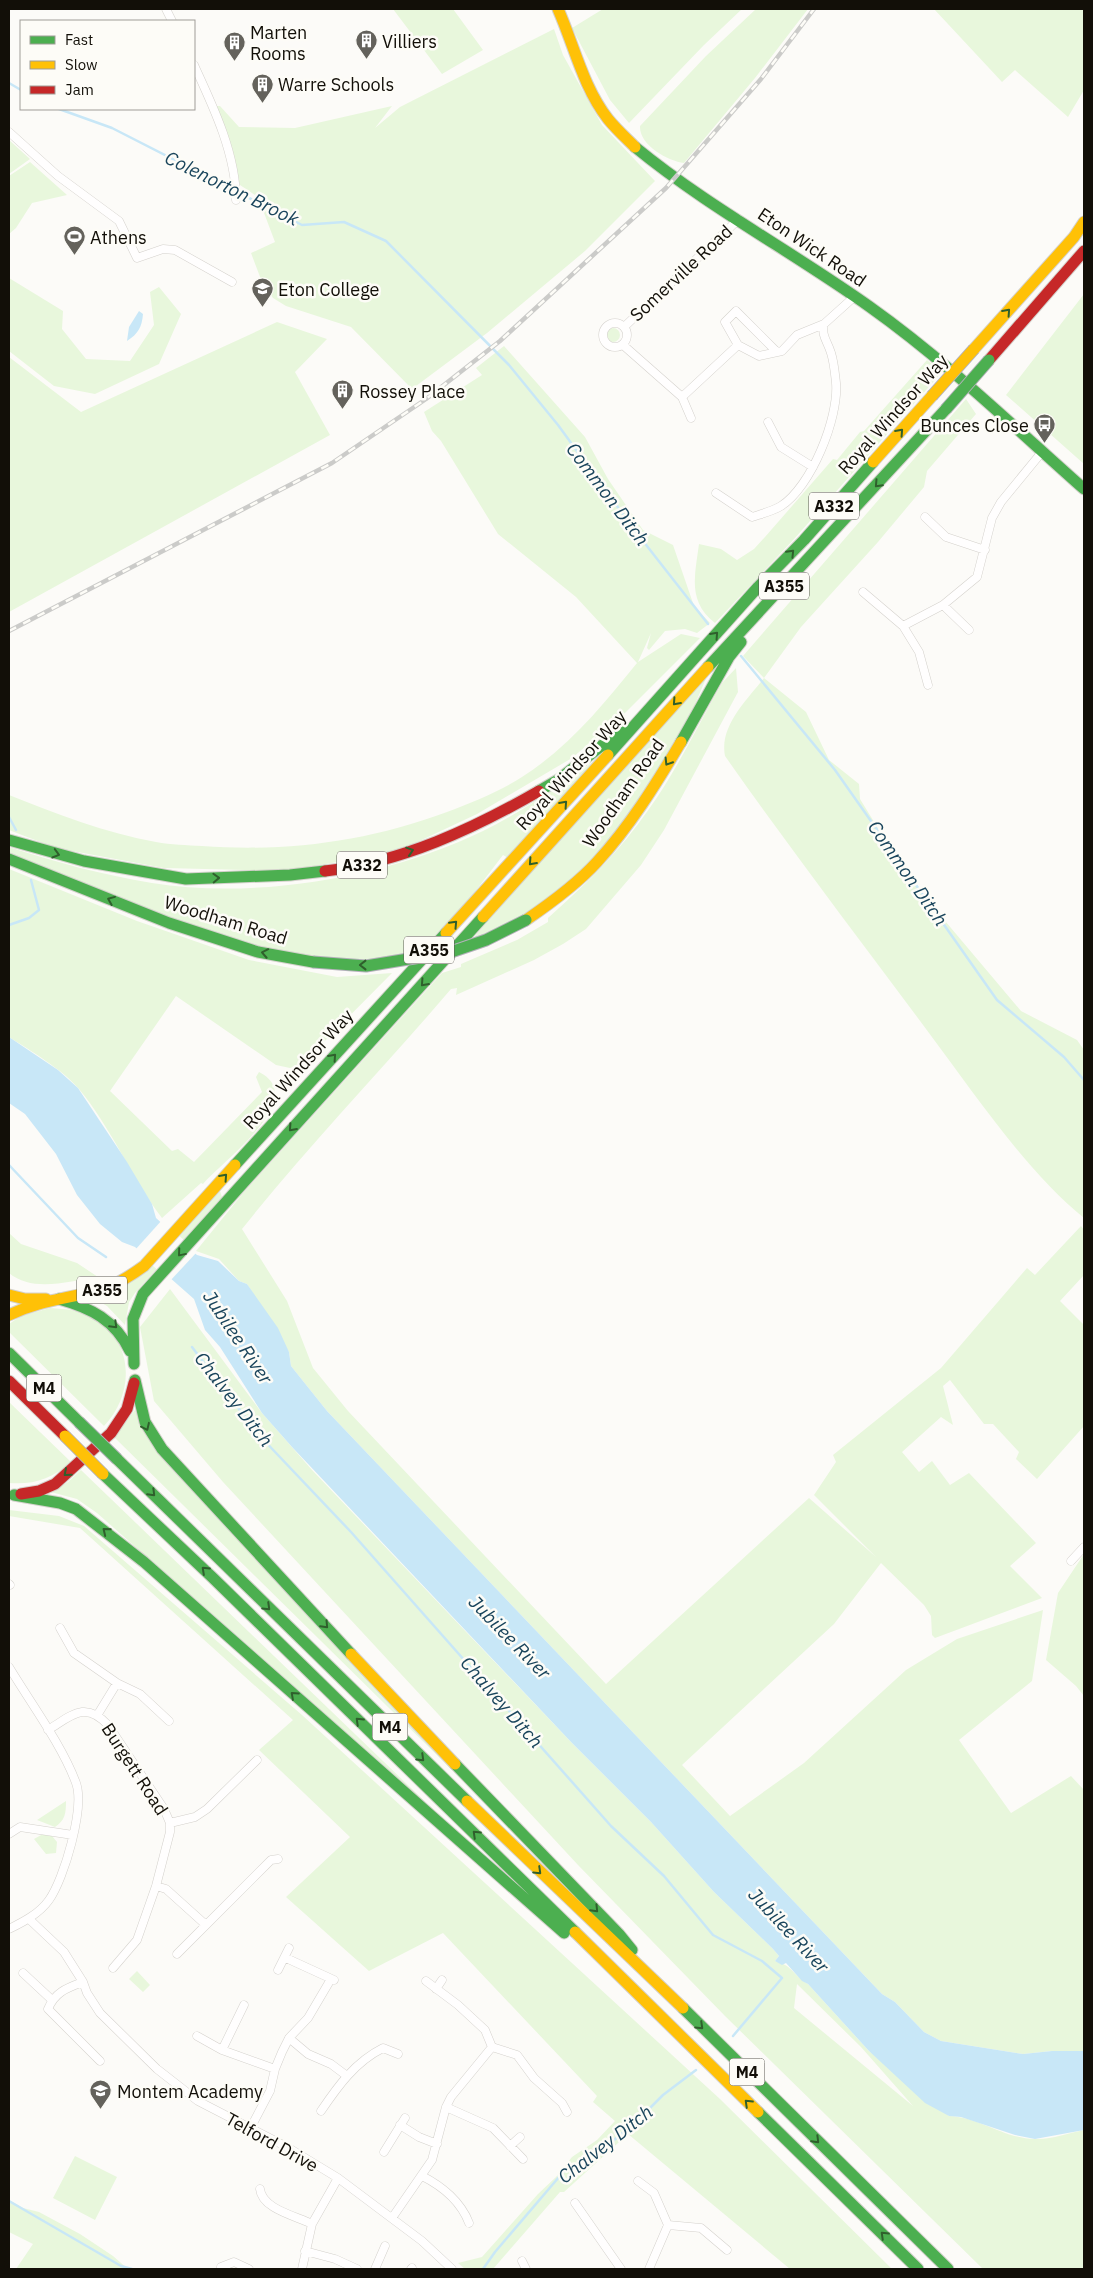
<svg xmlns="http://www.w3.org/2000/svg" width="1093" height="2278" viewBox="0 0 1093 2278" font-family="'IBM Plex Sans',sans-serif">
<rect width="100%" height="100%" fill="#fcfbf8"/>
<path fill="#e8f7dc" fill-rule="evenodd" d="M393,9h60l30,41 -41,24z
M603,9h139l-38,36 -75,78 -19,-23 -38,-72z
M756,9h52l-53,69 -71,85c-16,-2 -45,-18 -44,-37l66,-70z
M934,9h150v81l-16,27 -53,-47 -13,12z
M554,29l9,26 39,70 53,56 -70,70 -98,82 -75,56 -61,-62 -65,-21 -13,-8 -11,-16 -11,-29 24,-11 -17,-45 -18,-12 -24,-79h4l19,21 56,1 97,-22 -17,22 25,-21z
M9,140l21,19 -21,15z
M30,162l37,33 -35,8 -16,25 -7,6v-58z
M9,278l54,33 -1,18 24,30 44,2 24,-36 -4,-33 9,-5 22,27 -22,50 -64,30 -41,-8 -45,-35z
M1084,294v170l-78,-69z
M277,322l50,17 -32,33 35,63 -321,177v-255l72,55z
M606 335a7 7 0 1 1 14 0a7 7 0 1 1-14 0Z
M504,346l81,91 23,42 35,51 30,15 21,61 16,17 -13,10 -12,-4 -20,2 -16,19 -2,-2 4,-15 -13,29 43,-28 19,4 -74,74 -54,46 -95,56 -81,38 -111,19 -121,-3 -108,-20 -47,-18v-35c47,19 97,38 147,47 15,3 31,3 46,4 85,6 164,-4 245,-34 26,-10 52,-20 75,-35 47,-30 81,-72 115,-114l-61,-66 -78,-63 -57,-93 -9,-10 -8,-19 58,-37 -6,-7z
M927,360l15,12 -147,166 -80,85c-28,-22 -20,-48 -16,-79l22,5 16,11 17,-11 11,-12 68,-78 4,1 23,-28 4,-1z
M966,399l10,15 -49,57 -3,16 -46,55 -77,85 -37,51 42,34 23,48 30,24 1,15 48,78 113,134 56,29 7,10v168c-58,-47 -110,-125 -155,-185 -68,-92 -138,-183 -204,-277 -6,-30 22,-56 39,-78l-21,-22z
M736,668l2,24 -74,138 -23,35 -55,64 -23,15 -29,16 -78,35 1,-7 -6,1c-69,81 -143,157 -209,240l45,72 26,67 35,43 258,273 203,-186 67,59 -62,-62 22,-33 -3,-7 108,-87 86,-100 8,7 46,-49 3,4v45l-24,26 24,24v101l-47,53 -21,-20 3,-7 -26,-28h-9l-34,-44 -7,6 10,39 -12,-8 -39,35 17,20 13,-11 18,24 19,-12 67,70 -26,23 32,32 -107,40 -3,-3 -1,-19 -7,-11 -43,-42 -47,61 -152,141 48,51 74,-53 102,-93 51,-31 86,-29 -11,71 -73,59 52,73 60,-37 13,14v261h-32l-29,3 -82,-13 -17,-9 -29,-30 -13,-8 -555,-583 -36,-45 -2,-14 -42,-68 -8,-3 -20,-22 -23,-8 48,-59 198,-219 19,-6v-3l56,-24 31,-18v-4c38,-34 72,-67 101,-109 28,-39 49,-84 73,-126z
M707,676l-14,33 -26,48 -54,82 -63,62 -79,41 19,-26z
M601,756l-93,102 -5,-3 -29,38 -54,61 -56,8 -33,-1 -75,-13 -53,-16 -194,-77v-8c46,15 94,28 143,36 105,17 236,-6 331,-52 42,-21 81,-48 118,-75z
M9,869l128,52 112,39 88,17 55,-4 -90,91 -12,4 -14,-3 -100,-69 -66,95 62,60 6,-2 16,13 68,-70 -6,-15 3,-5c52,26 -38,90 -56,112l-2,-1 -39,35c-31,-41 -50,-89 -83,-129 -16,-19 -48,-38 -70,-52z
M220,1191l2,6 -87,96 -6,9 -4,23 -18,-19 -16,-9 12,-3z
M9,1233l12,11 56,19 21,14c-29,4 -65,16 -89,-4z
M170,1289l92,124 50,57 260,273 79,79 63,70 59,57 6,7 -4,5c16,3 20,16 33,23l61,67 80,65c30,1 56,23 86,23 15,1 34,-6 49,-9v139h-101l-258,-253 -147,-151 -355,-383 -69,-81 -14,-74zM797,1984l64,63 52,59 -119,-98z
M50,1308c16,1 32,2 45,11 40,24 39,76 9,107l-95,-94v-8l12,-8z
M9,1402l62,60c-19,17 -38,23 -62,21z
M135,1410l322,365 -343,-338z
M81,1470l357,344 -341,-301 -20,-14 -26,-7 17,-10z
M9,1510l50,6 25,10 218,189 418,384 172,170h-102l-162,-135 -64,58h-4l-67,77h-28l-7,-6 24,-6 56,-63 18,-17 16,-20 25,-17 18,-19 -22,-19 4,-6 -154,-163 -74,38 -83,-74 64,-60 -91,-87 34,-30 -213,-192 -71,-12z
M1084,1554v142l-8,-10 -30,-26 12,-67z
M66,1801c0,13 -1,19 -11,26l-18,-7z
M43,1834l9,2 5,6 -1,11 -10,1 -12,-15z
M137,1971l13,14 -7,7 -14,-13z
M75,2156l42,21 -22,43 -42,-22z
M9,2200l14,8 16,4 41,22 33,22 15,13h-112l17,-25 -24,-12z"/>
<path fill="#c8e7f7" d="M139,311l4,3c-1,13 -5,20 -16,27l2,-14z
M9,1037l49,33 20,18 49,74 25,42 4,14 41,37 21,6 21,20 8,3 31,44 11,24 2,14 36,45 555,583 13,8 29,30 17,9 82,13 29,-3h32v79l-49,9 -20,-4 -54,-18 -12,-1 -24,-13 -56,-52 -61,-67 -6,-3 -16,-18 -4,2 -7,-4 4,-5 -6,-7 -59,-57 -63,-70 -79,-79 -280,-296 -30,-34 -42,-66 -15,-17 -11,-31 -59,-52 -13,-5 -22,-18 -23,-29 -21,-41 -31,-40 -16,-11z"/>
<path fill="#fcfbf8" d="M162,1220l35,32 -27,29 -35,-31z"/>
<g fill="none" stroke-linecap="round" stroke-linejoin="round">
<path stroke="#c8e7f7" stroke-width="2.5" d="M9,83l12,7
M59,109l53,19 190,97 42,-3 42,19 123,124 49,60 78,107 72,92
M741,656l94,114 162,230 67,57 20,23
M9,817l7,13
M9,925l20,-7 10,-8 -8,-30
M9,1165l69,73 28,19
M192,1347l66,87 93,98 260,294 53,50 49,59 49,26 20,17 -49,58
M9,2201l112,65 11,3
M483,2269l12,-17 70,-82 21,-7 50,-41 27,-27 33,-25"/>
<defs>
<path id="street" d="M166,9l6,12
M194,65c19,41 42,89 42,135
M9,132l49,44 61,45 18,37 26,-9 12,1 57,32
M603 335a12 12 0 1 1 24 0a12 12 0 1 1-24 0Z
M624,327l115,-108
M623,345l59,52 9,21
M738,345l-13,-23 11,-11 40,40
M682,397l56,-52 21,11 23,-5 15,-16 27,-11 30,-27
M768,422l13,25 32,20
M716,493l36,24c9,-3 21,-6 29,-11 30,-19 58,-88 55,-123 -1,-9 -2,-21 -5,-30 -3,-11 -10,-17 -7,-29
M925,517l21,20 39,13
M863,592l40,34 16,26 9,33
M943,605l26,25
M903,626l40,-21 34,-28 15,-59 9,-16 41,-50
M1071,1561l13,-14
M9,1584l1,1
M60,1628l14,25 43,30 23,11 29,27
M9,1667c21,35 53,78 67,116 9,25 -12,96 -27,117 -10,14 -26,22 -40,29
M98,1714l19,-31
M48,1730c23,-14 37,-30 60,-5l56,84 6,14v9l-14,54 -19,54 -24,28
M170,1823l25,-6 12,-8 50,-49
M9,1834l11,-7 53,8
M156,1886l10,3 40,36
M29,1919l35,33 19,30 4,11 13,20 57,56 41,32 89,46 51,31 84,63 30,28
M177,1954l94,-94 7,-1
M286,1958l48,22
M278,1970l11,-22
M23,1973l29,27
M83,1982c-16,6 -28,10 -35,27l52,52
M436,1989l6,-9
M197,2036l25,14 53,19
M289,2038l19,16 23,10 16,12
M492,2047l25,8 17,23 28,25 5,9
M222,2050l22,-45
M446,2107l47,21 30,31
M321,2111c17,-25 34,-49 62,-63l15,6
M400,2125l19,12 18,7
M250,2129l20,-38 5,-22 7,-17 7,-14 19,-20 23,-39
M510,2146l10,-9
M384,2152l21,-34
M422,2176c20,10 39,26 47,47
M638,2181l16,12 14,32 33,3 26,22
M260,2189c2,20 36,27 52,35
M575,2203l46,66
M392,2218l40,-58 14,-53 5,-10 41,-50 -7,-17 -27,-25 -32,-24
M305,2251l30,8 22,10
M522,2261l4,8
M221,2267l13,-5 15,7
M302,2269l10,-45 26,-46
M375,2269l10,-23
M411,2269l1,-1
M649,2269l19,-44"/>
<path id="fast" d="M635,147c73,60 158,105 235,160 76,54 144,120 214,182
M708,667l238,-258
M681,742l48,-85 12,-15
M608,755l150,-168 46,-47 69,-78
M539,791l19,-11 66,-52
M9,840l75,21 102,18 104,-4 35,-4
M9,859l160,64 89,29 55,10
M235,1165l211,-232
M59,1299c32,9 56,21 71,52
M9,1353l70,69
M134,1364l-1,-45 10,-25 340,-377
M135,1380l10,42 17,27 189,205
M117,1459l350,342
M103,1474l110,104 362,354
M14,1495l46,8 16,6 68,53 420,371
M455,1764l164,170 13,16
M683,2008l265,261
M758,2112l160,157"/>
<path id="slow" d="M558,9c16,36 25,78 50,110 8,10 18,19 27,28
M974,349l100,-112 10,-15
M873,462l59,-66
M483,917l225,-250
M526,920c25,-17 51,-36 71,-58 33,-36 59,-78 84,-120
M446,933l162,-178
M9,1295l16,4h21
M9,1315c35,-17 67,-16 101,-29 13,-5 23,-12 34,-20l91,-101
M351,1654l104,110
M467,1801l216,207
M575,1932l183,180"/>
<path id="jam" d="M989,360l95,-109
M325,871c77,-9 148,-42 214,-80
M9,1381l56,55
M21,1494l18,-3 16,-7 56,-51 16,-24 7,-26"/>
</defs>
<use href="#street" stroke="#d4d1cc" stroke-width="9"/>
<use href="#fast" stroke="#d4d1cc" stroke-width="13"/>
<use href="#slow" stroke="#d4d1cc" stroke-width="13"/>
<use href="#jam" stroke="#d4d1cc" stroke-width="13"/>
<use href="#street" stroke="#fffefe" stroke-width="8"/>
<use href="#fast" stroke="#4caf50" stroke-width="11"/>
<use href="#slow" stroke="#ffc107" stroke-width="11"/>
<use href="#jam" stroke="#c62828" stroke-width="11"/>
<defs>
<path id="rail" d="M9,631l323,-168 94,-64 74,-58 166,-153 95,-109 53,-70"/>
</defs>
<use href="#rail" stroke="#cbcbc9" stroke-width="4.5"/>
<use href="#rail" stroke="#fdfcf7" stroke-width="2.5" stroke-dasharray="8" stroke-linecap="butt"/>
<defs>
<path id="fast-bridge" d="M946,409l43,-49
M313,962l53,4 85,-14 35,-12 40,-20
M79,1422l38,37"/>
<path id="slow-bridge" d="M932,396l42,-47
M65,1436l38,38"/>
</defs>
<use href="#fast-bridge" stroke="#b3b1ba" stroke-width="13" stroke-linecap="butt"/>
<use href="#slow-bridge" stroke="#b3b1ba" stroke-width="13" stroke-linecap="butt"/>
<use href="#fast-bridge" stroke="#4caf50" stroke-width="11"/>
<use href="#slow-bridge" stroke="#ffc107" stroke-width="11"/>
</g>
<defs><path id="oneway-chevron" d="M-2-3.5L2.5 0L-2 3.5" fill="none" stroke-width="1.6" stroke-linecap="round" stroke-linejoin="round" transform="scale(1.25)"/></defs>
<g stroke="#2f5f2c">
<use href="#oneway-chevron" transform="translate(1007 312) rotate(-48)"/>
<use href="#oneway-chevron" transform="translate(900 432) rotate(-48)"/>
<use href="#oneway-chevron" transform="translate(878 484) rotate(133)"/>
<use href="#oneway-chevron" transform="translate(791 553) rotate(-46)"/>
<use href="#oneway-chevron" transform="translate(715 635) rotate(-48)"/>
<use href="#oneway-chevron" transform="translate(676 702) rotate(132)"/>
<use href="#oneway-chevron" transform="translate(668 762) rotate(122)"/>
<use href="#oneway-chevron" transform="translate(564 804) rotate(-48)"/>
<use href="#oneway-chevron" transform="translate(410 851) rotate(-18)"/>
<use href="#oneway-chevron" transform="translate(56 854) rotate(16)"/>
<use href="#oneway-chevron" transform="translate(532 862) rotate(132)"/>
<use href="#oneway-chevron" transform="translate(216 878) rotate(-2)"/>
<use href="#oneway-chevron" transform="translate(111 900) rotate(-158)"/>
<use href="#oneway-chevron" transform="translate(454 924) rotate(-47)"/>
<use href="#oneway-chevron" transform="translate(265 953) rotate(-169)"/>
<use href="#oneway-chevron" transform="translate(363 965) rotate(-180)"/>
<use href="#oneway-chevron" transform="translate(424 983) rotate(132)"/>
<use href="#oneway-chevron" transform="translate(333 1057) rotate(-48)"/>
<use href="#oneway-chevron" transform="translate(292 1128) rotate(132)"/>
<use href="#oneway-chevron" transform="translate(224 1177) rotate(-48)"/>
<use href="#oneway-chevron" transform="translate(181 1253) rotate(130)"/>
<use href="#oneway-chevron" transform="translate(114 1325) rotate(45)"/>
<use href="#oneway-chevron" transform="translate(146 1427) rotate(65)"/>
<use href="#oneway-chevron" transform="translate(67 1473) rotate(139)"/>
<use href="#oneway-chevron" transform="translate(152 1493) rotate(45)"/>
<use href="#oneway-chevron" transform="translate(106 1531) rotate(-141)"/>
<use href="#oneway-chevron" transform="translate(205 1570) rotate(-137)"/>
<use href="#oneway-chevron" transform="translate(267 1607) rotate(44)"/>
<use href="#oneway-chevron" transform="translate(325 1625) rotate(47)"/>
<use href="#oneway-chevron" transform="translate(294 1695) rotate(-138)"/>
<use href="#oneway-chevron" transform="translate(359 1721) rotate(-136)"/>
<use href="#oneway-chevron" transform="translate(421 1758) rotate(44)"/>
<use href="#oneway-chevron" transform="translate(476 1834) rotate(-136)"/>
<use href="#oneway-chevron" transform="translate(538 1871) rotate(44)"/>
<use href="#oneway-chevron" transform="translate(595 1909) rotate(46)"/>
<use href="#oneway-chevron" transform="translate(700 2026) rotate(44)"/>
<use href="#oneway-chevron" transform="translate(748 2103) rotate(-136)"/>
<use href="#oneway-chevron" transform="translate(816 2140) rotate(45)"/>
<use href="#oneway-chevron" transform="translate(884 2235) rotate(-136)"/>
</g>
<defs>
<symbol id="building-pin" viewBox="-11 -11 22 30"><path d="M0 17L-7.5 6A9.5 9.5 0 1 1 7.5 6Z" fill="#64625c" stroke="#fdfcf7"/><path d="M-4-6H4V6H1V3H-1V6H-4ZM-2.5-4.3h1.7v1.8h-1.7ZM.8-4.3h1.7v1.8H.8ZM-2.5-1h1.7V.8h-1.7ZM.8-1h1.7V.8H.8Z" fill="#fff"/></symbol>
<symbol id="stadium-pin" viewBox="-11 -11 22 30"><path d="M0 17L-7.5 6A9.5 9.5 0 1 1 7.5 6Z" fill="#64625c" stroke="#fdfcf7"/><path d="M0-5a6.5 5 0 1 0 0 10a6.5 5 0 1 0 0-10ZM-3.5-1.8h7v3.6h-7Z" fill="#fff"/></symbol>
<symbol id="school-pin" viewBox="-11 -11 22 30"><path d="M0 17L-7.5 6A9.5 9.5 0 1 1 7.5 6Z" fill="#64625c" stroke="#fdfcf7"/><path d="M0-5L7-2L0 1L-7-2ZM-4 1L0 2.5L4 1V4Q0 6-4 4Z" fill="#fff"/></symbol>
<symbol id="bus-pin" viewBox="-11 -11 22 30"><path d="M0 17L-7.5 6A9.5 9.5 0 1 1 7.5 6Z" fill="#64625c" stroke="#fdfcf7"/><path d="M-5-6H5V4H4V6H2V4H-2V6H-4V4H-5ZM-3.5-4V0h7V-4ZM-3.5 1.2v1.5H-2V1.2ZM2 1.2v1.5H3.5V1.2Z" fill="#fff"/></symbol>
</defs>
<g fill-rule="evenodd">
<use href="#building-pin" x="354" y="28" width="25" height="34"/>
<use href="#building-pin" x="222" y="30" width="25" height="34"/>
<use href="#building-pin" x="250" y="72" width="25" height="34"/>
<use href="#stadium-pin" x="62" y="224" width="25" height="34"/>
<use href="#school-pin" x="250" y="276" width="25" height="34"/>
<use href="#building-pin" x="330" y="378" width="25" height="34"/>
<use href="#bus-pin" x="1032" y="412" width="25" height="34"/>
<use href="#school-pin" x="88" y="2078" width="25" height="34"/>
</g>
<g text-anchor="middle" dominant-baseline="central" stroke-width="5" stroke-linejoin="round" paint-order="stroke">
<g fill="#fdfcf7" stroke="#585650" stroke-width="1">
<rect x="809" y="492.5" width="50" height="27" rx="4"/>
<rect x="759" y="572.5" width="50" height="27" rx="4"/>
<rect x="337" y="851.5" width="50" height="27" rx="4"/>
<rect x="404" y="936.5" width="50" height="27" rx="4"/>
<rect x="77" y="1276.5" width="50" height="27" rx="4"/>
<rect x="26.5" y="1374.5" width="35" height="27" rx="4"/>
<rect x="372.5" y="1713.5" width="35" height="27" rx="4"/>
<rect x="729.5" y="2058.5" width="35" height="27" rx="4"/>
</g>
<g font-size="16" font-weight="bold" fill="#120f08">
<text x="834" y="506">A332</text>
<text x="784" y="586">A355</text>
<text x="362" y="865">A332</text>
<text x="429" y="950">A355</text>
<text x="102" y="1290">A355</text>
<text x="44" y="1388">M4</text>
<text x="390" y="1727">M4</text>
<text x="747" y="2072">M4</text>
</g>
<g font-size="18" fill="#120f08" stroke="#fdfcf7" text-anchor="start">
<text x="250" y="32">Marten<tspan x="250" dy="21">Rooms</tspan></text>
<text x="382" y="41">Villiers</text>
<text x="278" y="84">Warre Schools</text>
<text x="90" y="237">Athens</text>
<text x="278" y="289">Eton College</text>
<text x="359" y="391">Rossey Place</text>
<text x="1029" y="425" text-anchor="end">Bunces Close</text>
<text x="117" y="2091">Montem Academy</text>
</g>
<g font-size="18" fill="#120f08" stroke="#fdfcf7">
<text transform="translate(812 247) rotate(34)">Eton Wick Road</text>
<text transform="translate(681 273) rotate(-43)">Somerville Road</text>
<text transform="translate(893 414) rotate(-48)">Royal Windsor Way</text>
<text transform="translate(571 770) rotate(-48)">Royal Windsor Way</text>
<text transform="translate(623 793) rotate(-55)">Woodham Road</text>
<text transform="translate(226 920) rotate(17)">Woodham Road</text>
<text transform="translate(298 1069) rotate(-48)">Royal Windsor Way</text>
<text transform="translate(135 1769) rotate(57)">Burgett Road</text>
<text transform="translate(272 2142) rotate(29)">Telford Drive</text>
</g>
<g font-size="19" font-style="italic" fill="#1a455c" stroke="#fdfcf7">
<text transform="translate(232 188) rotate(26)">Colenorton Brook</text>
<text transform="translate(608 494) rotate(53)">Common Ditch</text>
<text transform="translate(908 873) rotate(55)">Common Ditch</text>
<text transform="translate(238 1337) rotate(56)">Jubilee River</text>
<text transform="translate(234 1399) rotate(52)">Chalvey Ditch</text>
<text transform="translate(510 1637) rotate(46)">Jubilee River</text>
<text transform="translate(502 1702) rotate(49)">Chalvey Ditch</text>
<text transform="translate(789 1930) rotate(47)">Jubilee River</text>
<text transform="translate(605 2144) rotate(-38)">Chalvey Ditch</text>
</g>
</g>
<rect width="1093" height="2278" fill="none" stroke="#120f08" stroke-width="20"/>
<rect x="20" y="20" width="175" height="90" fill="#fdfcf7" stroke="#9f9d97"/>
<rect x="30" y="36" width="25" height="8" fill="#4caf50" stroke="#9f9d97"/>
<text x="65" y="45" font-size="15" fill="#120f08">Fast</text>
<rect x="30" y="61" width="25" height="8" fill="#ffc107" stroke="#9f9d97"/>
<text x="65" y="70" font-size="15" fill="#120f08">Slow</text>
<rect x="30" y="86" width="25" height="8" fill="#c62828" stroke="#9f9d97"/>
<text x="65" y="95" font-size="15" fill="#120f08">Jam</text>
</svg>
